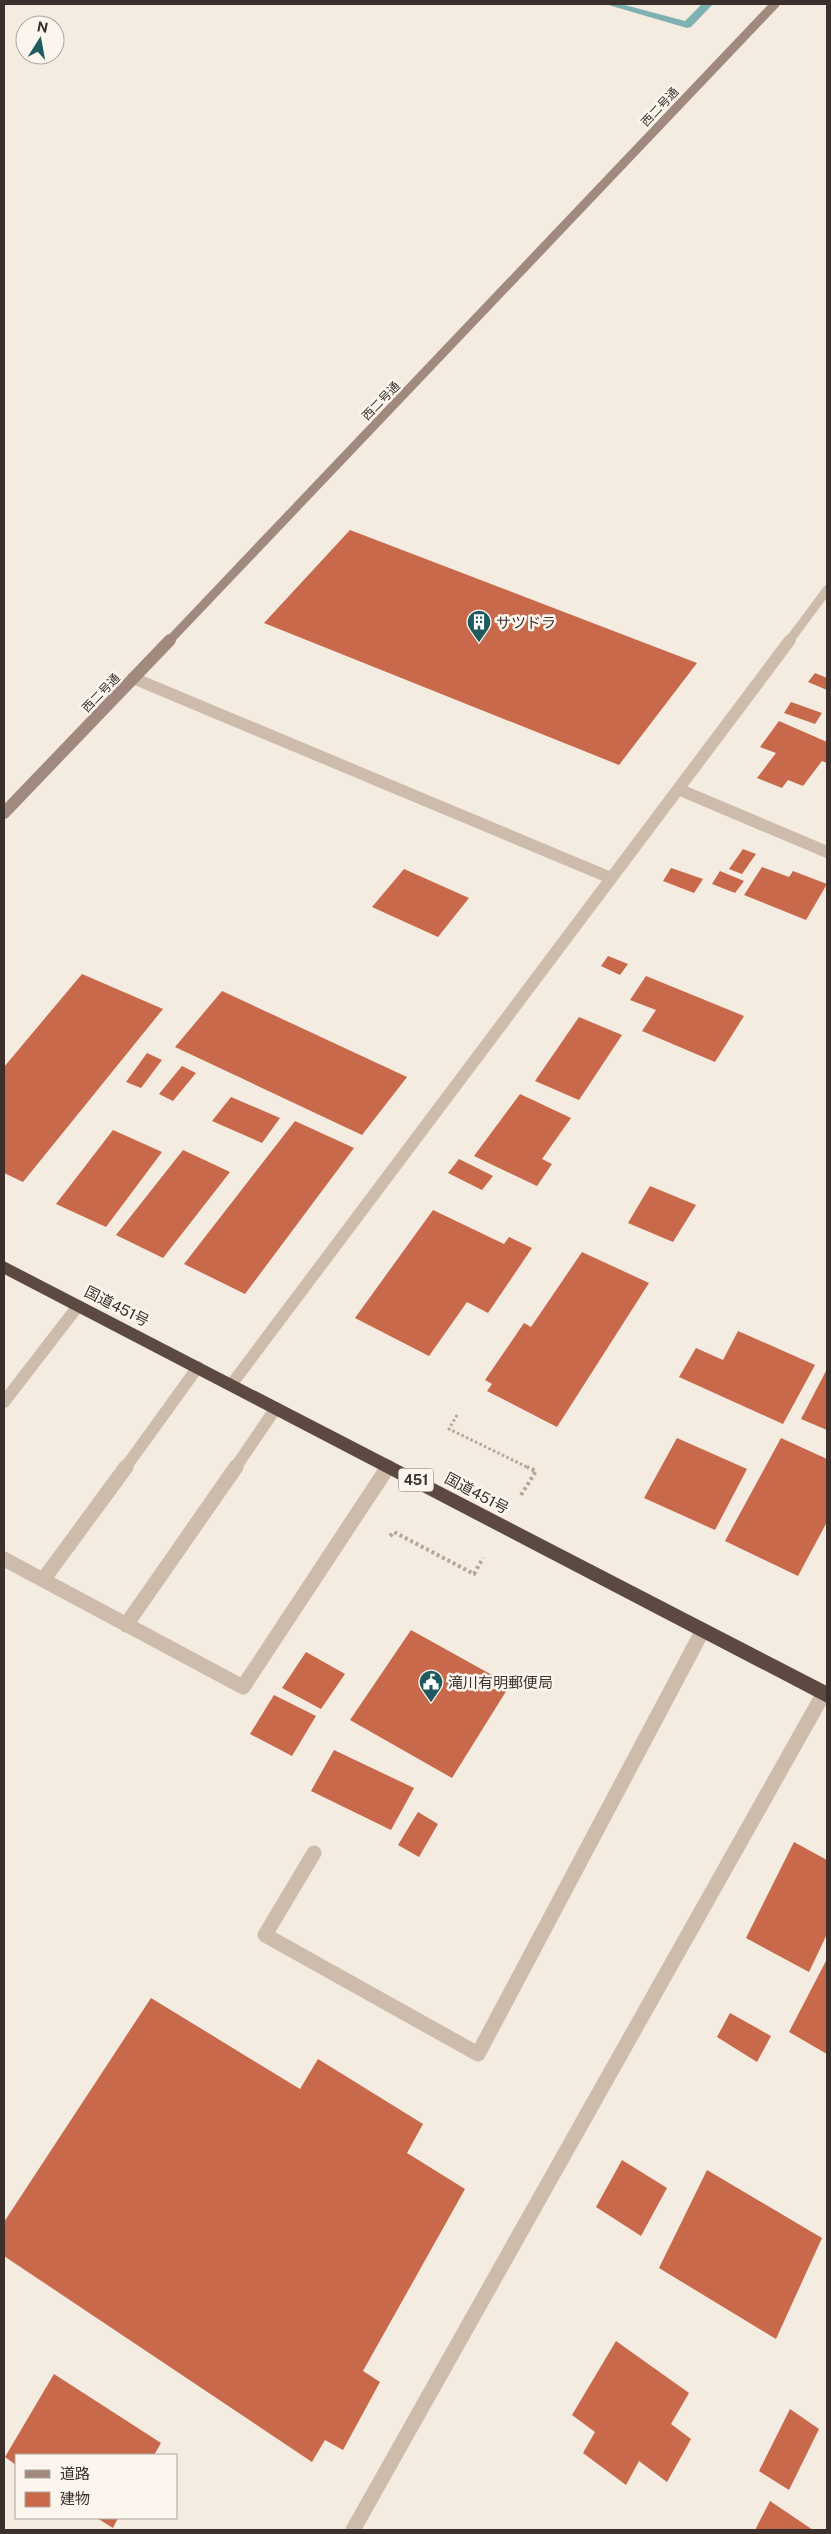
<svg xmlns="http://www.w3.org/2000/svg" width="831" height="2534" viewBox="0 0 831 2534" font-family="'Public Sans','Noto Sans JP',sans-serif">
<rect width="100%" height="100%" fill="#f4ebe1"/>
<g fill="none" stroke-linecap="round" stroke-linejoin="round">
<path fill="#7fb0b2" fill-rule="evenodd" d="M605,4h16l64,17 17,-17h11l-22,23 -4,1z"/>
</g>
<path fill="#c8694b" d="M350,530l347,133 -78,102 -355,-142z
M815,673l12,5v12l-19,-8z
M791,702l31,11 -7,11 -31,-11z
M779,721l48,21v21l-5,-2 -19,25 -15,-6 -6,8 -25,-10 19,-25 -16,-6z
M743,849l13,5 -14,20 -13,-5z
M762,867l27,10 4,-6 34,13 -21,36 -62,-25z
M671,868l32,11 -9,14 -31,-12z
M404,869l65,29 -31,39 -66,-30z
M720,871l24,10 -9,12 -23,-9z
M608,956l20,8 -8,11 -19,-9z
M82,974l81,35 -140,173 -19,-9v-106z
M646,976l98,40 -29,46 -73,-31 14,-21 -26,-10z
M222,991l185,86 -45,58 -187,-88z
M579,1017l43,18 -43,65 -44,-19z
M147,1053l15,7 -21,28 -15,-6z
M182,1066l14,7 -23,28 -14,-7z
M520,1094l51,24 -29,41 10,5 -15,22 -63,-30z
M231,1097l49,21 -18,25 -50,-22z
M295,1121l59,27 -109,146 -61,-30z
M113,1130l49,22 -56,75 -50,-23z
M183,1150l47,22 -67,86 -47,-23z
M459,1159l34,17 -11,14 -34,-17z
M650,1186l46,19 -23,37 -45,-19z
M433,1210l71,34 5,-7 23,11 -44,65 -21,-11 -38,54 -74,-38z
M582,1252l67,31 -92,144 -70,-36 5,-7 -7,-4 39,-57 7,4z
M738,1331l77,34 -32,59 -104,-47 17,-29 27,12z
M827,1369v61l-26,-11z
M677,1438l70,31 -32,61 -71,-32z
M781,1438l46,21v63l-29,54 -73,-35z
M411,1630l99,55 -58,93 -102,-58z
M306,1652l39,22 -24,35 -39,-21z
M274,1695l42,21 -24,40 -42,-22z
M334,1750l80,38 -23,42 -80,-39z
M418,1812l20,12 -19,33 -21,-12z
M794,1842l33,18v74l-18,38 -63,-34z
M827,1959v95l-38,-22z
M151,1998l149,91 18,-30 105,65 -16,29 58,36 -102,182 17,11 -37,68 -18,-10 -13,22 -308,-206v-34z
M730,2013l41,23 -14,26 -40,-25z
M622,2160l45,28 -26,48 -45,-29z
M707,2170l115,68 -46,101 -117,-71z
M616,2341l73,52 -18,31 20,15 -24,43 -28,-21 -13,24 -43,-32 12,-21 -23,-17z
M54,2374l107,69 -7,12h-138v10l-11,-8z
M790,2409l29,20 -30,61 -30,-19z
M770,2501l43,29h-58z
M97,2518h21l-5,10z"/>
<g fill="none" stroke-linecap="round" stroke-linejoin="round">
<path stroke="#b9a596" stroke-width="3" stroke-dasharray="2.5 2.5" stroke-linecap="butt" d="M457,1415l-8,14 80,39"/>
<path stroke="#b9a596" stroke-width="4" stroke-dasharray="3 3" stroke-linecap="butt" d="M521,1495l15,-24 -9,-4
M390,1536l4,-4 80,42 9,-16"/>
<path stroke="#cdbbac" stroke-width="12" d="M133,678l478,200
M4,1402l74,-96
M125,1468l73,-101
M235,1468l41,-60
M387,1468l1,-2"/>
<path stroke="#cdbbac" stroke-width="15" d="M4,1559l239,128 145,-220
M43,1580l83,-113
M126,1625l110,-158
M314,1853l-49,82 213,119 225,-424
M353,2530l471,-837"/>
<path stroke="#cdbbac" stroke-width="9" d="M789,641l38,-51"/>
<path stroke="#cdbbac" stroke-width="12" d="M678,789l149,63
M231,1385l559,-745"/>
<path stroke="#a18a7d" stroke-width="9" d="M169,641l606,-637"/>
<path stroke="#a18a7d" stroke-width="12" d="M4,813l166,-173"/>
<path fill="#5c4a42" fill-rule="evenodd" d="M4,1261l823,425v17l-823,-429z"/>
</g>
<defs>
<symbol id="building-pin" viewBox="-11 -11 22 30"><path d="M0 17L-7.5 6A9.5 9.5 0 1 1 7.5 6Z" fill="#1f5a5e" stroke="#fbf5ee"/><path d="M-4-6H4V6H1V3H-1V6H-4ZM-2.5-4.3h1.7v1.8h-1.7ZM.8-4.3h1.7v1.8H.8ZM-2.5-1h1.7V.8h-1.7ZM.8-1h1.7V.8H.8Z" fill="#fff"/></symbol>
<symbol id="civic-pin" viewBox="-11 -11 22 30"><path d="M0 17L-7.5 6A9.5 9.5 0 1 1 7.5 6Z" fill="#1f5a5e" stroke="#fbf5ee"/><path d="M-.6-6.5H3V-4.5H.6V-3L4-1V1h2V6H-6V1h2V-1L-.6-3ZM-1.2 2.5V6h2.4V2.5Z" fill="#fff"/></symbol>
</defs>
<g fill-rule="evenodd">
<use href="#building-pin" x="465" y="608" width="28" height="38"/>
<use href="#civic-pin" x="417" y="1668" width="28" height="38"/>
</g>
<g text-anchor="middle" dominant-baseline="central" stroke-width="5" stroke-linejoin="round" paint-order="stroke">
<g font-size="12" fill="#3b302b" stroke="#fbf5ee">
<text transform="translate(660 107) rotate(-47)">西二号通</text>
<text transform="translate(381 401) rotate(-46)">西二号通</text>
<text transform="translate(101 693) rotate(-46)">西二号通</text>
</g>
<rect fill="#fbf5ee" stroke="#756b66" stroke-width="1" x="398.5" y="1468.5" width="35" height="23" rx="4"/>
<g font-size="14" font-weight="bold" fill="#3b302b">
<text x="416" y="1480">451</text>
</g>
<g font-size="15" fill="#3b302b" stroke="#fbf5ee" text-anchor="start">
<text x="496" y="622">サツドラ</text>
<text x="448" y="1682">滝川有明郵便局</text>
</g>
<g font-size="15" fill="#3b302b" stroke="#fbf5ee">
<text transform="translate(117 1306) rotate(27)">国道451号</text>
<text transform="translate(477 1493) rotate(28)">国道451号</text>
</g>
</g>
<rect width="831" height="2534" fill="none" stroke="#3b302b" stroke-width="10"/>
<rect x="15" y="2454" width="162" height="65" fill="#fbf5ee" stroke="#aea6a0"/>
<rect x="25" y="2470" width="25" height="8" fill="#a18a7d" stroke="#aea6a0"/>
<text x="60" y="2479" font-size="15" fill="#3b302b">道路</text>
<rect x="25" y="2492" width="25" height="15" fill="#c8694b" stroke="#aea6a0"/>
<text x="60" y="2504" font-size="15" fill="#3b302b">建物</text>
<g transform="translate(40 40) rotate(11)"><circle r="24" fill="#fbf5ee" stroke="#aea6a0"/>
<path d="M0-4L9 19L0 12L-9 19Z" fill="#1f5a5e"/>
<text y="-8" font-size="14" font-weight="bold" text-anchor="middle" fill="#3b302b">N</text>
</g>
</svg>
